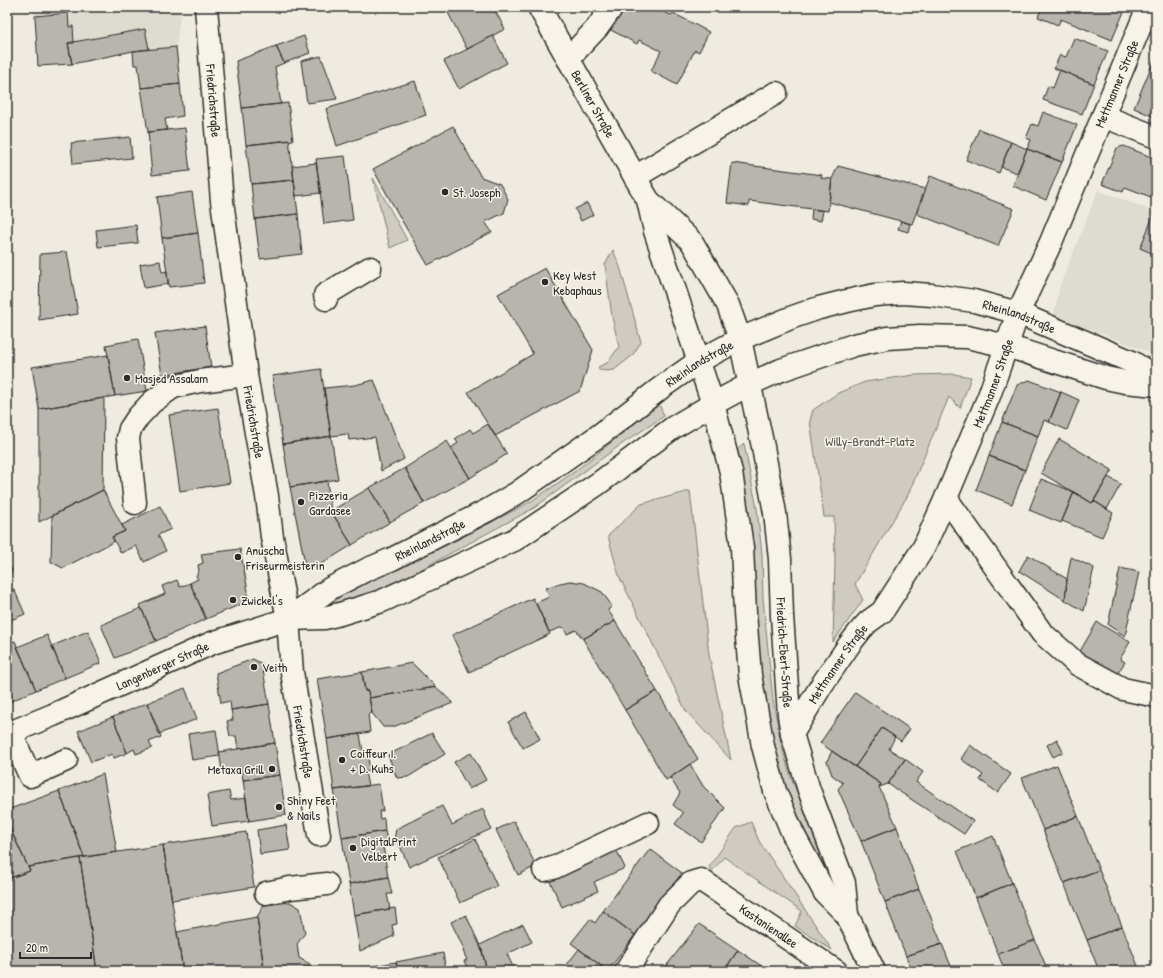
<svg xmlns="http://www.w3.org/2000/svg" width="1163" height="978" viewBox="0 0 1163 978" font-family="'Patrick Hand',sans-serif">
<rect width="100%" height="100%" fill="#efebe0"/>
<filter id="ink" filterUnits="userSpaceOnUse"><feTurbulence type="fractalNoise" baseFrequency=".025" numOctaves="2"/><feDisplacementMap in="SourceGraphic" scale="8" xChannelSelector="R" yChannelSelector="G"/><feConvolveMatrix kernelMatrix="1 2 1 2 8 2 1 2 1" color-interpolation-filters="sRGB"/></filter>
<g filter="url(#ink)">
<path fill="#dedbd1" d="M30,7h151l-5,40 -43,4 -61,13 -34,2 -3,-50z
M1098,190l57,22 -15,36 16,7v100l-102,-40 5,-27z"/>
<path fill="#cfcbc2" stroke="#7d7b76" d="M373,178l34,62 -17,8z
M613,250l7,17 21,75 -9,14 -18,14 -7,1 -8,-1 -1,-3 9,-4 12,-16 -7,-30 -7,-52z
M954,374l17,3 -11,31 -11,-11 -41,98 -53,89 8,16 -30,42 2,-81 -1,-44h-10l-14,-97 3,-10 25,-17 27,-11 49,-7z
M659,404l5,12 -45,30 -85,62 -118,64 -39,18 -44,15 -1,-4 40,-21 99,-47 59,-31 44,-30z
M744,444l13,65 5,45 1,45 10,101 8,43 10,35 36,82 10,29 -17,-26 -32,-70 -14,-47 -9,-45 -6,-42 -7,-104 -16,-104z
M690,491l19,164 22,105 -45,-49 -67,-135 -11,-40 33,-32z
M751,822l8,19 73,109 -37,-24 7,-15 -78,-54 -12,14 -3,-4 27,-39z"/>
<path fill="#b8b5ae" stroke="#2b2b2b" d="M445,7h48l12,22 -38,20z
M626,7h40l-3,5 8,3 2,-2 36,19 -10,20 -4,-2 -18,35 -26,-14 10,-20 -22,-11 -2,4 -28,-15 8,-15 4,2z
M1042,7h84l-14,33 -51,-21 -3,6 -20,-8z
M68,13l1,14 4,-1 1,17h-6l4,21 -34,2 -3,-50z
M145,29l4,20 -16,2 -61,13 -4,-21z
M304,36l6,17 -26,10 -8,-17z
M493,36l14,27 -48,26 -15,-28z
M1074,38l34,13 -14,33 -40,-16 6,-13 6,2z
M276,46l8,17 -9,4 6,37 -39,4 -6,-47z
M176,47l4,37 -39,4 -3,-23h-4l-1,-14z
M1156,55v63l-22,-10z
M321,56l16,43 -30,4 -6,-42z
M1060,70l34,14 -12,30 -39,-14 5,-14 5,2z
M415,81l11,34 -89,31 -11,-37z
M180,84l3,32 -18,3 2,11 -19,2 -7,-44z
M288,103l5,37 -47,5 -4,-37z
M1043,112l34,13 -15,37 -35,-13 4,-9 -5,-2 6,-14 6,2z
M453,126l28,51 19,7 8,15 -4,14 -19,9 7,10 -64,33 -26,-44 -29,-52z
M185,128l5,43 -38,4 -4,-43z
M979,129l32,13 -12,31 -33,-13z
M130,137l2,21 -59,6 -2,-21z
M289,140l5,40 -43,4 -5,-39z
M1011,142l16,7 -10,24 -16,-6z
M1124,146l32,13v40l-31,-12 -2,5 -21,-8 15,-36z
M1027,149l35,13 -16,38 -33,-14z
M345,156l8,64 -29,4 -8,-65z
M316,163l5,30 -25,3 -4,-30z
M732,163l90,12 -1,3 11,1 -4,32 -79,-10v5l-22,-3z
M838,166l87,23 -13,35 -83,-22 3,-23z
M930,176l84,33 -16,37 -81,-32z
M294,180l4,34 -43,5 -4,-35z
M192,192l6,41 -36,5 -5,-41z
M587,203l6,12 -12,6 -6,-12z
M812,209l11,2 -2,10 -10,-2z
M1155,212l1,1v42l-16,-7z
M298,214l4,40 -42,5 -5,-40z
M901,221l9,3 -2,8 -10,-3z
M136,225l2,18 -40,4 -2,-17z
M198,233l6,50 -35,4 -7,-49z
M67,252l11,62 -39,6 1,-66z
M160,261l2,11 5,-1 1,13 -24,4 -4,-24z
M545,268l48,82 -13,41 -85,45 -27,-44 65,-38 -35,-60z
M205,326l6,41 -49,8 -7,-42z
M138,339l9,52 -32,5 -9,-51z
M108,355l7,41 -76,13 -7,-42z
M321,369l10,67 -48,8 -11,-68z
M374,380l30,79 -23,12 -6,-34 -26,3 -1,-6 -17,2 -7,-48 31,-3z
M1029,380l32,12 -12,30 -5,-2 -6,16 -36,-14 15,-37z
M1061,392l18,8 -12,30 -18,-8z
M104,398l-1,92 -64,32v-113z
M218,408l12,75 -50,8 -11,-76z
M1002,422l36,14 -13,34 -36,-14z
M488,424l19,30 -37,24 -19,-30 7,-5 -3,-4 15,-10 3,4z
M331,436l7,43 -48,8 -7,-43z
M1059,439l53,31 -20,33 -51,-30z
M447,441l23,37 -46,25 -19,-35z
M989,456l36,14 -13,34 -36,-14z
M405,468l19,35 -34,19 -21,-34z
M1108,477l13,7 -14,25 -13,-8z
M1041,479l33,13 -13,31 -32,-13z
M327,481l4,30 21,34 -37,23 -10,-4 -15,-77z
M369,488l21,34 -38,23 -21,-34z
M103,490l22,41 -13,6 3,4 -52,27 -12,-6 1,-46z
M1074,492l18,11 2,-2 19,12 -11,24 -40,-16z
M160,506l11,23 -13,6 8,16 -22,11 -8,-16 -15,7 -9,-16 13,-6 -3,-6z
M240,549l8,42 -4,12 -38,16 -16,-36 8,-4 -2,-3 3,-5 -1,-6 5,-2 -2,-9z
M1028,555l39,24 -2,21 -46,-29z
M1071,557l23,11 -10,43 -19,-11 2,-21z
M7,558l5,13 -5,2z
M1120,568l19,4 -14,64 -17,-11z
M177,580l3,7 10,-4 16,36 -50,22 -16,-36 25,-11 -3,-8z
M570,581l14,2 18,9 10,14 -4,4 7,11 -32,18 -7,-9 -9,4 -4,-7 -14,5 -13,-29 13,-6 -3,-9 14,-5z
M14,589l11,25 -14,6 1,3 -5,2v-33z
M533,598l17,36 -81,38 -17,-37z
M141,608l15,33 -41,17 -14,-33z
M615,621l42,70 -32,19 -42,-71z
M1097,622l33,20 -10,17 5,3 -9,14 -37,-23z
M88,631l13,32 -36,15 -13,-32z
M47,635l18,43 -29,12 -19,-43z
M15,641l21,49 -29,13v-59z
M253,659l9,5 7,40 -38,6 -1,-9 -9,2 -5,-30z
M412,663l24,24 -67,11 -1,-7h-3l-3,-19z
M362,672l3,19h3l4,22 -4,1 2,18 -43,7 -10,-60z
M436,687l17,16 -60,24h-10l-11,-14 -3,-15z
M185,688l12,31 -38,15 -12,-31z
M657,691l41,68 -32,21 -41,-70z
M855,692l55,37 -9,12 -19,-13 -27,39 -35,-24z
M147,703l14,34 -12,5 3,6 -16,6 -2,-5 -7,4 -14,-36z
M269,704l6,39 -37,6 -2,-13h-6l-3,-15 6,-1 -2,-10z
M526,712l14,27 -17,9 -15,-26z
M113,717l14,36 -13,5 -2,-4 -21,8 -13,-31z
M882,728l13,9 -6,12 16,10 -17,25 -9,3 2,-3 -26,-17z
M216,730l4,26 -28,4 -4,-26z
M432,733l13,21 -37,23 -11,1 -9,-23z
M360,734l4,24 4,-1 2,14 -5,1 3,14 -34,4 -7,-51z
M1057,739l6,13 -10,5 -6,-12z
M275,743l5,32 -37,5 -2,-13 -19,3 -3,-18z
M970,745l41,29 -13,19 -18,-13 3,-5 -22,-16z
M832,751l49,33 -2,3 18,40 -36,14 -23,-52 5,-6 -11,-8 -5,-14z
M471,753l15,27 -17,9 -15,-27z
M905,759l18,13 -7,10 57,39 -9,13 -76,-50z
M690,764l13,22 22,22 -24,34 -26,-18 8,-11 -10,-8 7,-12 -10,-15z
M1057,765l21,51 -35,14 -21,-52z
M103,774l14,78 -33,5 -25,-66z
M280,775l6,40 -37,6 -6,-41z
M379,784l4,27h-4l1,8 4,-1 1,13 -43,7 -8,-48z
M59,791l25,66 -56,10 -21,-45v-12z
M229,791l2,9 15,-2 3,23 -37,5 -5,-31z
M442,806l10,19 31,-16 8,20 -82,38 -11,-26 -5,4 3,-16z
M1078,816l21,54 -35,13 -21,-53z
M514,821l22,45 -18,9 -22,-45z
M8,824l22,47 -20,7 -1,4h-2v-57z
M286,825l4,25 -30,4 -3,-24z
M897,827l22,62 -34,13 -24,-61z
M385,831l3,14 -5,1 5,31 -39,7 -7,-46z
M246,832l8,55 -82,13 -9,-55z
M993,836l19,47 -36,15 -19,-47z
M475,839l22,47 -37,17 -22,-46z
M163,845l20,126h-86l-17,-113z
M615,847l10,21 -31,14 4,9 -36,16 -14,-30z
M650,849l32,24 -47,62 -32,-24z
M80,858l17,113h-90v-89h2l1,-4 20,-7 -2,-4z
M1099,870l23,56 -35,14 -23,-57z
M388,877l4,17h-5l3,15 -36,6 -5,-31z
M1012,883l23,57 -37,14 -22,-56z
M919,889l23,55 -36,12 -21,-54z
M290,902l10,6 5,25 -8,11 2,14 11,6 1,7h-47l-7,-54 7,-12z
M395,908l2,16 -5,1 2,11 -34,15 -6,-36z
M603,911l32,24 -27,36 -37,-28 19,-24 5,4z
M466,915l16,35 5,21h-18l-5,-10 3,-1 -4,-9 1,-2 -13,-27z
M257,917l7,52 -11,2h-70l-6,-39z
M523,924l9,18 -25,12 8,17h-28l-7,-26z
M699,924l39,26 -14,21h-48l-9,-6z
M1122,926l18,45h-41l-12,-31z
M1035,940l13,31h-43l-7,-17z
M942,944l11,27h-41l-6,-15z
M579,949l29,22h-46z
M738,950l22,15 10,6h-46z
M443,953l3,18h-48l-2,-9z
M396,962l2,9h-30l-1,-4z
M667,965l9,6h-13z"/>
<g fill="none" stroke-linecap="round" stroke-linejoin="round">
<defs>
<g id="minor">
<path id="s1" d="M206,7l16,194 24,174 21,121 5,41 16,82 4,53 27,163"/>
<path d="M568,59l29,-31 15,-21"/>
<path d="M1103,116l53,21"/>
<path d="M635,177l141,-84"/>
<path d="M326,299l-1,-4 45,-27"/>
<path d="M946,498l96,135 35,31 46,25 33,7"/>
<path d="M135,503l-7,-65 2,-9 8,-12 14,-15 21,-15 27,-6 46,-6"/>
<path d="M11,733l19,43 36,-16"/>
<path id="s2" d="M792,734l29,-48 28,-41 11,-14 8,-9 14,-10 42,-65 22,-49 43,-102 29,-83 33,-71 97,-235"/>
<path d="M544,870l9,-2 95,-45"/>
<path d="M266,893l24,-5 37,-4"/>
<path id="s3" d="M626,971l43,-66 22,-22 10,-3 135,91"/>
</g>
<g id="major">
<path id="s4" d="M539,7l109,193 7,31 58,173 18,68 11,75 3,66 5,62 13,71 12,45 18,43 32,59 22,22 27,56"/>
<path id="s5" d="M648,200l44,42 36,63 12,34 23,108 12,66 5,46 2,57 7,99 3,19 17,56 35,93 3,32"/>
<path id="s6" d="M288,619l43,-31 35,-18 26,-11 96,-49 29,-17 84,-59 61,-47 37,-26 41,-22 53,-22 26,-9 28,-7 28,-6 28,-2 29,2 42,6 44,12 114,49 24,15"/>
<path id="s7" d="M7,734l46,-19 159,-72 76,-24 36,-1 16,-4 42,-13 80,-37 52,-24 85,-57 75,-56 39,-23 37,-20 31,-14 73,-25 33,-7 33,-2 47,1 40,9 99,32 19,4 31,3"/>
</g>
</defs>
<use href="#minor" stroke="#2b2b2b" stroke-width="25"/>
<use href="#major" stroke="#2b2b2b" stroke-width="25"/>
<use href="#minor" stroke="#f7f3e8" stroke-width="22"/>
<use href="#major" stroke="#f7f3e8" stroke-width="22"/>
</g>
</g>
<g fill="#2b2b2b" stroke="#f7f3e8" stroke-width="1.5">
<circle cx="445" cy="192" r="4"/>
<circle cx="545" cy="282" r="4"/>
<circle cx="127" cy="378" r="4"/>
<circle cx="301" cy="502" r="4"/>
<circle cx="238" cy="557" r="4"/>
<circle cx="233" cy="600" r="4"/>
<circle cx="254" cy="667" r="4"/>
<circle cx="342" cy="760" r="4"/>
<circle cx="272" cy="769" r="4"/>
<circle cx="279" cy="807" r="4"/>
<circle cx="353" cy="848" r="4"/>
</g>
<g text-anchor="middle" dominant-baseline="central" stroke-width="3" stroke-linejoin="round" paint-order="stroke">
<g font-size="13" fill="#2b2b2b" stroke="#f7f3e8">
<text stroke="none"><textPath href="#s2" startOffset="732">Mettmanner Straße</textPath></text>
<text stroke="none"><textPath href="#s1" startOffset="94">Friedrichstraße</textPath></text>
<text stroke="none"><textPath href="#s4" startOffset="111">Berliner Straße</textPath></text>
<text stroke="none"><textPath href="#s6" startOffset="823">Rheinlandstraße</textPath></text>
<text stroke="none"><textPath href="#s6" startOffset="486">Rheinlandstraße</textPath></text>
<text stroke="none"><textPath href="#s2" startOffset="408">Mettmanner Straße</textPath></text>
<text stroke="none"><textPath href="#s1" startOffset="418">Friedrichstraße</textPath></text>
<text stroke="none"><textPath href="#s6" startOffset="163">Rheinlandstraße</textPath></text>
<text stroke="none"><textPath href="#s5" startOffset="487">Friedrich-Ebert-Straße</textPath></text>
<text stroke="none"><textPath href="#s7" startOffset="170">Langenberger Straße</textPath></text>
<text stroke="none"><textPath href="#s2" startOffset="84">Mettmanner Straße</textPath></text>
<text stroke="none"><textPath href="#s1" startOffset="742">Friedrichstraße</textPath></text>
<text stroke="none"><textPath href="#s3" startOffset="202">Kastanienallee</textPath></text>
</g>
<g font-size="13" fill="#2b2b2b" stroke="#f7f3e8" text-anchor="start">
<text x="453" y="192">St. Joseph</text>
<text x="553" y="275">Key West<tspan x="553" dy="15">Kebaphaus</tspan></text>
<text x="135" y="378">Masjed Assalam</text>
<text x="309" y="495">Pizzeria<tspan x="309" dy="15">Gardasee</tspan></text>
<text x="246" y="550">Anuscha<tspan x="246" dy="15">Friseurmeisterin</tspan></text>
<text x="241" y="600">Zwickel's</text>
<text x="262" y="667">Veith</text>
<text x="350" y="753">Coiffeur I.<tspan x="350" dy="15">+ D. Kuhs</tspan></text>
<text x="264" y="769" text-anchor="end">Metaxa Grill</text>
<text x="287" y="800">Shiny Feet<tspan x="287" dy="15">&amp; Nails</tspan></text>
<text x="361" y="841">DigitalPrint<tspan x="361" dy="15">Velbert</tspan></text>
</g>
<g font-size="13" fill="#545351" stroke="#f7f3e8">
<text x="870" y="441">Willy-Brandt-Platz</text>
</g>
</g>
<rect width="1163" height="978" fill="none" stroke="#f7f3e8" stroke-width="24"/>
<rect x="12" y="12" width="1139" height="954" fill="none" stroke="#2b2b2b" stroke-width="1.5" filter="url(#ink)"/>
<path d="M20 952v6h71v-6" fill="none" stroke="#2b2b2b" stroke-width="2"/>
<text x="26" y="952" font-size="12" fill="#2b2b2b" stroke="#f7f3e8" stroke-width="3" paint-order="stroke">20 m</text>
</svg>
